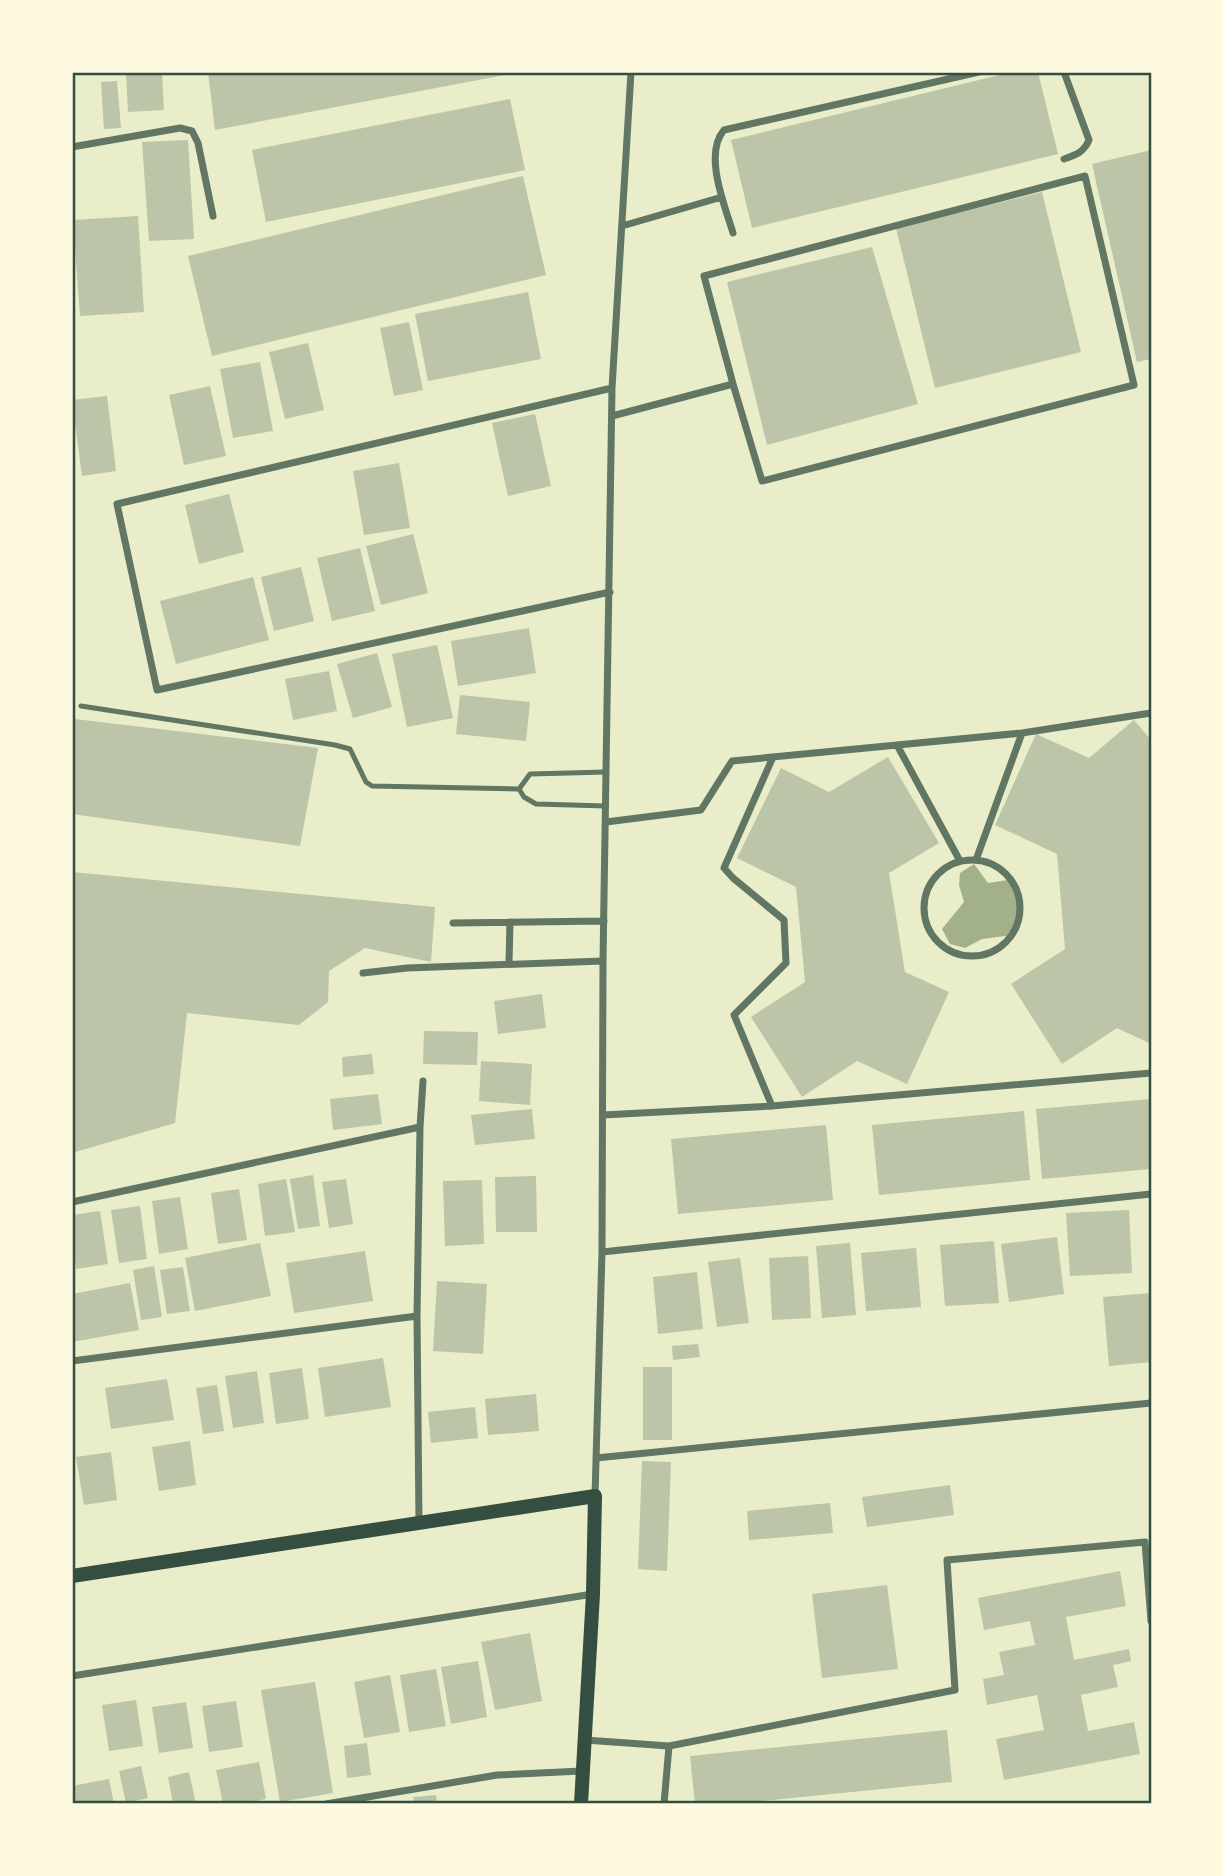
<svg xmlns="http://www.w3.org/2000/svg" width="1223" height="1876" viewBox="0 0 1223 1876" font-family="'Archivo Narrow',sans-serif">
<rect width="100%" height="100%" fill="#e9edc9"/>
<path fill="#a3b18a" d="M974,864l14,19 20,-3c16,11 10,39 5,55l-31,4 -17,9 -15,-4 -8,-15 22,-27 -5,-17 1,-12z"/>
<path fill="#bcc5a7" d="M126,72h36l2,38 -36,2z
M208,72h307v1l-300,57z
M1012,72h26l20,82 -306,74 -21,-88z
M117,81l4,47 -17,1 -3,-47z
M510,99l15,71 -259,52 -14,-72z
M188,140l6,99 -45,2 -7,-99z
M1151,150v209l-14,3 -45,-198z
M523,176l23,99 -334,81 -24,-100z
M1042,192l39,160 -146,36 -39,-160z
M138,216l6,96 -64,4 -7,-96z
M872,247l46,157 -151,41 -40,-163z
M528,292l13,67 -113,22 -13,-67z
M409,322l14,68 -29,6 -14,-68z
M308,343l16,67 -39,9 -16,-67z
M260,362l13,69 -40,7 -13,-69z
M210,386l16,70 -42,9 -15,-70z
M107,396l9,75 -34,5 -10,-76z
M535,414l16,72 -43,10 -16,-73z
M399,463l11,65 -46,7 -11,-64z
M229,494l15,58 -45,12 -14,-59z
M413,534l15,59 -47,12 -15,-59z
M360,548l15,63 -43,10 -15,-63z
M301,567l13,54 -40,10 -13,-54z
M253,577l16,63 -93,24 -16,-63z
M529,628l7,45 -78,13 -7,-45z
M437,645l16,73 -46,9 -15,-73z
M377,653l15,54 -39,11 -16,-54z
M329,671l8,40 -44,9 -8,-41z
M460,695l70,7 -4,39 -70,-7z
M75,719l243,29 -18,98 -228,-32v-77z
M1134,720l17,20v98l-2,1 2,13v192l-34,-16 -55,36 -51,-80 54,-35 -8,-95 -62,-29 41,-91 53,24z
M888,757l51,86 -50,30 16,99 44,20 -42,92 -50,-23 -55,36 -51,-80 54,-35 -9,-95 -59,-29 44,-90 48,24z
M72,872l363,35 -4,55 -66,-14 -36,23 -1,31 -29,23 -112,-12 -12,110 -103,30z
M542,994l4,34 -48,6 -4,-33z
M424,1031l54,1 -1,33 -54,-1z
M372,1054l2,20 -31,3 -1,-20z
M481,1061l51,3 -2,41 -51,-4z
M378,1094l4,30 -49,6 -3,-31z
M1151,1099v70l-109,10 -6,-70z
M532,1109l3,30 -60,6 -4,-30z
M1024,1111l6,69 -151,15 -7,-70z
M826,1125l7,75 -155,14 -7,-75z
M313,1175l7,51 -22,3 -8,-50z
M536,1176l1,56h-41l-1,-55z
M286,1179l9,53 -30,4 -7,-52z
M346,1179l7,45 -24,4 -7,-46z
M482,1180l2,64 -39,2 -2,-65z
M239,1189l8,51 -29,4 -7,-51z
M180,1197l8,52 -29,5 -7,-53z
M140,1206l7,53 -28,4 -8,-53z
M1129,1210l3,63 -62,3 -4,-63z
M100,1211l8,53 -32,5 -4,-32v-22z
M1057,1237l7,57 -55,8 -8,-58z
M994,1241l5,62 -54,3 -5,-61z
M260,1243l11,53 -76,15 -10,-53z
M850,1243l6,72 -34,3 -6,-72z
M916,1248l5,59 -55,4 -5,-58z
M365,1251l8,50 -79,12 -8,-50z
M808,1256l3,62 -39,2 -3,-62z
M740,1258l9,65 -32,4 -9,-65z
M154,1266l8,51 -21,3 -8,-50z
M183,1267l7,44 -23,3 -7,-44z
M697,1272l6,57 -45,5 -5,-57z
M437,1281l50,3 -4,70 -50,-3z
M130,1283l9,47 -67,12v-48z
M1151,1293v69l-42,4 -6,-69z
M698,1344l2,13 -27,3 -1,-14z
M383,1358l8,49 -66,10 -7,-49z
M643,1367h29v73h-29z
M302,1368l7,51 -33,5 -7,-51z
M257,1371l7,52 -31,5 -8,-52z
M167,1379l7,41 -63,9 -6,-41z
M217,1385l7,46 -21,3 -7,-46z
M536,1394l3,37 -51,4 -3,-36z
M475,1407l3,31 -47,5 -3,-31z
M190,1441l6,44 -37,6 -7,-44z
M111,1452l6,48 -33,5 -8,-48z
M642,1461l29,1 -4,109 -29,-2z
M950,1485l4,30 -87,12 -5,-30z
M830,1503l3,30 -84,7 -2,-29z
M1120,1571l6,35 -60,11 8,43 55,-11 2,12 -18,4 5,22 -37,8 7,36 46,-9 6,32 -136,26 -8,-41 48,-9 -7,-35 -50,10 -4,-26 21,-4 -5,-23 36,-7 -5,-24 -46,9 -6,-32z
M887,1585l11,84 -76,9 -10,-84z
M530,1633l12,68 -47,9 -14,-68z
M478,1661l9,56 -36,7 -10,-57z
M436,1669l10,57 -37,6 -9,-57z
M390,1675l10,57 -36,6 -10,-56z
M315,1682l18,111 -53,9 -19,-112z
M136,1700l7,46 -34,5 -7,-46z
M236,1701l7,46 -34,5 -7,-46z
M186,1702l7,46 -34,5 -7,-46z
M947,1730l5,52 -221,22h-36l-5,-48z
M367,1743l4,32 -24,3 -3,-32z
M259,1762l7,37 -28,5h-15l-7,-34z
M141,1766l7,32 -22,5 -7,-32z
M189,1772l7,32h-23l-5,-27z
M109,1779l5,25h-42v-18z
M436,1795l1,9h-23l-1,-7z"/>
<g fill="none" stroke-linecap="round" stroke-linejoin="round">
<path stroke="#617663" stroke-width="5" d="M81,706l254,39 15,4 16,33 6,4 147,3
M519,789l11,-15 76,-2
M519,789l5,8 12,7 70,2"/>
<path stroke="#617663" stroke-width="7" d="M72,147l108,-19 12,3 6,12 15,73
M1064,159c12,-4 20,-7 25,-19l-25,-68
M622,226l100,-29
M733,233c-8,-27 -30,-79 -9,-103l255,-58
M612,416l121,-32 29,97 372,-96 -49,-209 -381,100 29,108
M610,592l-453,98 -40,-186 495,-116
M897,745l63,116
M606,822l95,-12 31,-49 290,-28 129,-20
M924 908a48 48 0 1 1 96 0a48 48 0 1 1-96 0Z
M976,860l46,-127
M453,923l151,-2
M509,963l1,-41
M363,973l44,-5 196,-7
M772,1106l-38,-91 52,-52 -2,-43 -51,-42 -9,-10 49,-111
M603,1115l169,-9 379,-33
M420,1127l3,-46
M72,1202l348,-75 -3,189 2,207
M602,1252l549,-58
M72,1361l345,-45
M596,1458l555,-55
M595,1496l7,-244 1,-291 9,-573 19,-316
M72,1676l521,-82
M585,1740l84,6 286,-56 -8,-130 198,-18 6,79
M326,1804l171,-29 85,-4
M664,1804l5,-58"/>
<path stroke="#344e41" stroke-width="14" d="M72,1576l523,-80 -2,98 -12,210"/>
</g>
<rect width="1223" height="1876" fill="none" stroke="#fefae0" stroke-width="147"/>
<rect x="74" y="74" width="1076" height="1728" fill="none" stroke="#344e41" stroke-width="2.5"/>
</svg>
